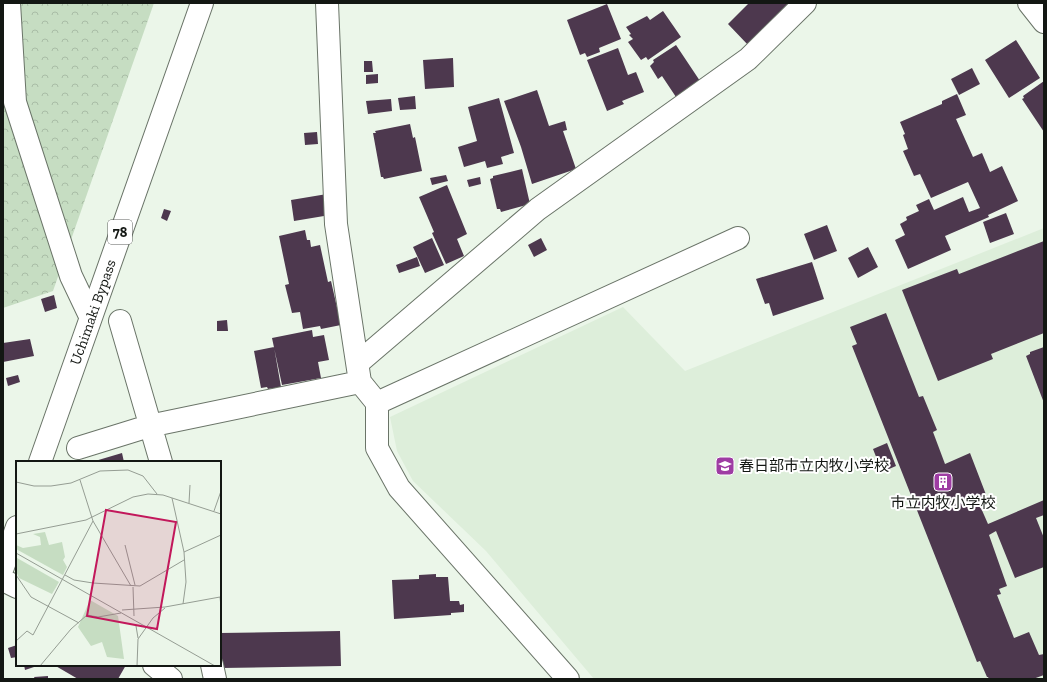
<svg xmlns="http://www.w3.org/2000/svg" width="1047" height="682" viewBox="0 0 1047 682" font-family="'Zilla Slab','Noto Sans JP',serif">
<defs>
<pattern id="forest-crowns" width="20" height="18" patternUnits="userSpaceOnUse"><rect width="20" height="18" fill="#c6ddc2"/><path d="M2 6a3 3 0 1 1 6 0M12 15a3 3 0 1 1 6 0" fill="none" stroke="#a9bda6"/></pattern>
</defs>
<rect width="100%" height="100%" fill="#ebf6e9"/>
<path fill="#ddeeda" d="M1044,228v451h-450l-108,-128 -73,-70 -16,-30 -7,-34 233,-110 62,64z"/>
<path fill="url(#forest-crowns)" d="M3,3h151l-101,288 -50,17z"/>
<path fill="#4d384e" d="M749,3h43l-44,42 -20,-21z
M607,4l14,35 -22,9 1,4 -13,5 -2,-4 -5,2 -13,-35z
M663,11l18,26 -33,23 -2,-3 -5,3 -13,-18 5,-3 -4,-4 2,-1 -5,-7 21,-11 3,4z
M1016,40l24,38 -31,20 -24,-38z
M676,45l24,36 -24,16 -14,-21 -4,3 -8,-13 4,-4 -1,-2z
M618,48l10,27 8,-3 8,20 -22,9 2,3 -17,7 -20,-51z
M453,58l1,29 -29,2 -2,-29z
M364,61h8l1,11h-9z
M972,68l8,16 -21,11 -8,-16z
M378,74v9l-12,1v-9z
M1044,81v51l-22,-33 2,-1 -1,-2z
M537,90l12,36 16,-5 2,9 -4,1 13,38 -44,15 -11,-37 -17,-46z
M957,94l9,21 -10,4 17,38 9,-4 8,19 12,-6 16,35 -30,14 1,2 -44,19 6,14 -43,19 -13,-29 10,-5 -5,-11 7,-4 -1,-3 13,-6 -3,-6 13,-6 5,11 29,-13 6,15 11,-4 -12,-26 -37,16 -11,-24 -6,2 -11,-25 5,-2 -5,-14 2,-1 -5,-12 42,-18v-3z
M415,96l1,13 -16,1 -2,-12z
M499,98l15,55 -13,4 2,7 -16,4 -2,-7 -21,6 -6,-20 19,-6 -9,-34z
M391,99l1,12 -24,3 -2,-13z
M410,124l3,14 2,-1 7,34 -38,8 -1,-2h-2l-8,-44h3l-1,-2z
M317,132l1,12 -13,1 -1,-12z
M522,169l8,35 -29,8 -1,-3h-3l-7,-30 3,-1v-2z
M446,175l2,6 -16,4 -2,-7z
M480,177l1,7 -12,3 -2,-7z
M447,185l20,49 -10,5 7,17 -18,8 -14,-31 2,-1 -15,-35z
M327,194l3,21 -36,6 -3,-21z
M164,209l7,2 -4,10 -6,-3z
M1006,213l8,21 -24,9 -7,-21z
M827,225l10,26 -23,9 -10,-26z
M305,230l2,10h3l1,7 9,-2 8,37 3,-1 10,44 -20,4 -1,-3 -17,3 -3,-17 -8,1 -7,-28 4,-1 -10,-48z
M432,238l12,27 -19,8 -12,-26z
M541,238l6,12 -13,7 -6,-12z
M1044,241v92l-53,21 2,5 -55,22 -36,-91 55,-21 2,5z
M868,247l10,20 -20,11 -10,-20z
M417,257l3,9 -21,7 -3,-8z
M812,262l12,37 -51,17 -4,-13 -4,1 -9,-25z
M54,295l3,13 -12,4 -4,-13z
M886,313l33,84 4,-1 14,34 -4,2 12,32 25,-11 20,52 -9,3 7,16 56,-24v15l-8,3 8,20v29l-29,11 -19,-47 -7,4 18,51 -8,3 2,5 -4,1 17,43 15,-6 10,23 5,-1v21l-11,4h-44l-1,-2h-1l-7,-16 -3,1 -125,-316 5,-2 -7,-17z
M227,320l1,11h-11v-10z
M312,330l1,7 11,-2 5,25 -11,2 3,16 -39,7 -10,-47z
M30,339l4,17 -31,6v-19z
M274,347l7,40 -13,2 -1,-2 -6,1 -7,-37z
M1044,347v56l-18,-47 4,-2v-2z
M18,375l2,7 -12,4 -2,-8z
M887,443l9,23 -14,6 -9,-23z
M122,453l2,9h-29v-1z
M436,574v3h12l2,24h9l1,4 4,-1v8l-13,1v2l-57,4 -2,-39 27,-1v-4z
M340,631l1,35 -120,2 -1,-35z
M17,645v12l-6,1 -3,-10z
M24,665h16l-15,5z
M54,665h72l-8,14h-40z
M48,676v3h-13l-1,-2z"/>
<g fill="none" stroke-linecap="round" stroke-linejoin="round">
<defs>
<path id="minor" d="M9,3l6,99 56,174 19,40
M327,3l9,221 24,158 17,21v45l22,40 169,191
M1029,3l15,19
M120,321l41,141
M358,363l180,-154 210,-150 57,-56
M377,403l361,-165
M78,448l71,-22 211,-44
M3,580l14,7
M154,665l17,14
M212,665l3,14"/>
<g id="major">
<path id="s1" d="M40,462l162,-459"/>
<path d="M3,567l14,-40"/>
</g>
</defs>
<use href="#minor" stroke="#6a7468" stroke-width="24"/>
<use href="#major" stroke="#6a7468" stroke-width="24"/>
<use href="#minor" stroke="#fff" stroke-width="22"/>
<use href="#major" stroke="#fff" stroke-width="22"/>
</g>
<defs>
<symbol id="school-square" viewBox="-11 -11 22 22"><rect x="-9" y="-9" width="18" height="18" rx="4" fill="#9e3ca3" stroke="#fff"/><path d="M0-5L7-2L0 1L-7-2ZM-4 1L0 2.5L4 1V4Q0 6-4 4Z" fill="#fff"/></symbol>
<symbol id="building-square" viewBox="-11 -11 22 22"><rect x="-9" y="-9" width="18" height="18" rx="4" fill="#9e3ca3" stroke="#fff"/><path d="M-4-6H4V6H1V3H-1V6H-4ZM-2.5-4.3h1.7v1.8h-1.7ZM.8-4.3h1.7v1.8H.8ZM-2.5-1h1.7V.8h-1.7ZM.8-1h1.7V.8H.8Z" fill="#fff"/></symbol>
</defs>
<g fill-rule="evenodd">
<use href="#school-square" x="714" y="455" width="22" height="22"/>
<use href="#building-square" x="932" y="471" width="22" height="22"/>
</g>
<g text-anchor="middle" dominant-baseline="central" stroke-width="4" stroke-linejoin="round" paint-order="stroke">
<rect fill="#fff" stroke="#5a5d5a" stroke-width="1" x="108" y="220" width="24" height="24" rx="3"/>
<g font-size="14" font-weight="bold" fill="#131713">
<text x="120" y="232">78</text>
</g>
<g font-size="15" fill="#131713" stroke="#fff">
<text stroke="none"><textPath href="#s1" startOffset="159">Uchimaki Bypass</textPath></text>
</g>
<g font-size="15" fill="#131713" stroke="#fff" text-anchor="start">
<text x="739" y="466">春日部市立内牧小学校</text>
<text x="943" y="503" text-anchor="middle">市立内牧小学校</text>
</g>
</g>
<g transform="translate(16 461)">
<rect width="205" height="205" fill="#ebf6e9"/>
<path d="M29,71l4,13 13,-3 3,15 -2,3 4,7 -4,8 -47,-26v-4l7,3 18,-3 -1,-8 -7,-3zM1,97l42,24 -7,12 -33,-16 -3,-7zM74,139l28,16 6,43 -17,-2 -5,-15 -11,4 -13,-19z" fill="#c6ddc2"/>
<path fill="none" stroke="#959d93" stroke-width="1" d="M64,19l13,41 38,65M0,21l18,4h17l20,-3 29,-12 28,-1 15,6 14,18M156,37l12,54 2,30 -3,22M173,42l1,-18M198,50l7,-20M0,73l70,-14 47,-23 15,-3 15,1 58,19M109,84l10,40M168,91l37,-17M0,92l199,113M0,114l15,22 48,26M49,114l9,5 19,3 47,3 44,-26M117,126l1,29M106,149l43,-3 55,-10 1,10M120,165l2,12M0,180l11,-10 6,4 60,-114M24,205l31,-37 16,-14 11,2 23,-4M121,205l1,-27 15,-21 12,-10"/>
<path fill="#c2185b" fill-opacity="0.15" stroke="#c2185b" stroke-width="2" d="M90,49l70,12 -19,107 -70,-13z"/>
<rect width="205" height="205" fill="none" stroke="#131713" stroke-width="2"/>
</g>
<rect width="1047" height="682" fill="none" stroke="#131713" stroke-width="8"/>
</svg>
